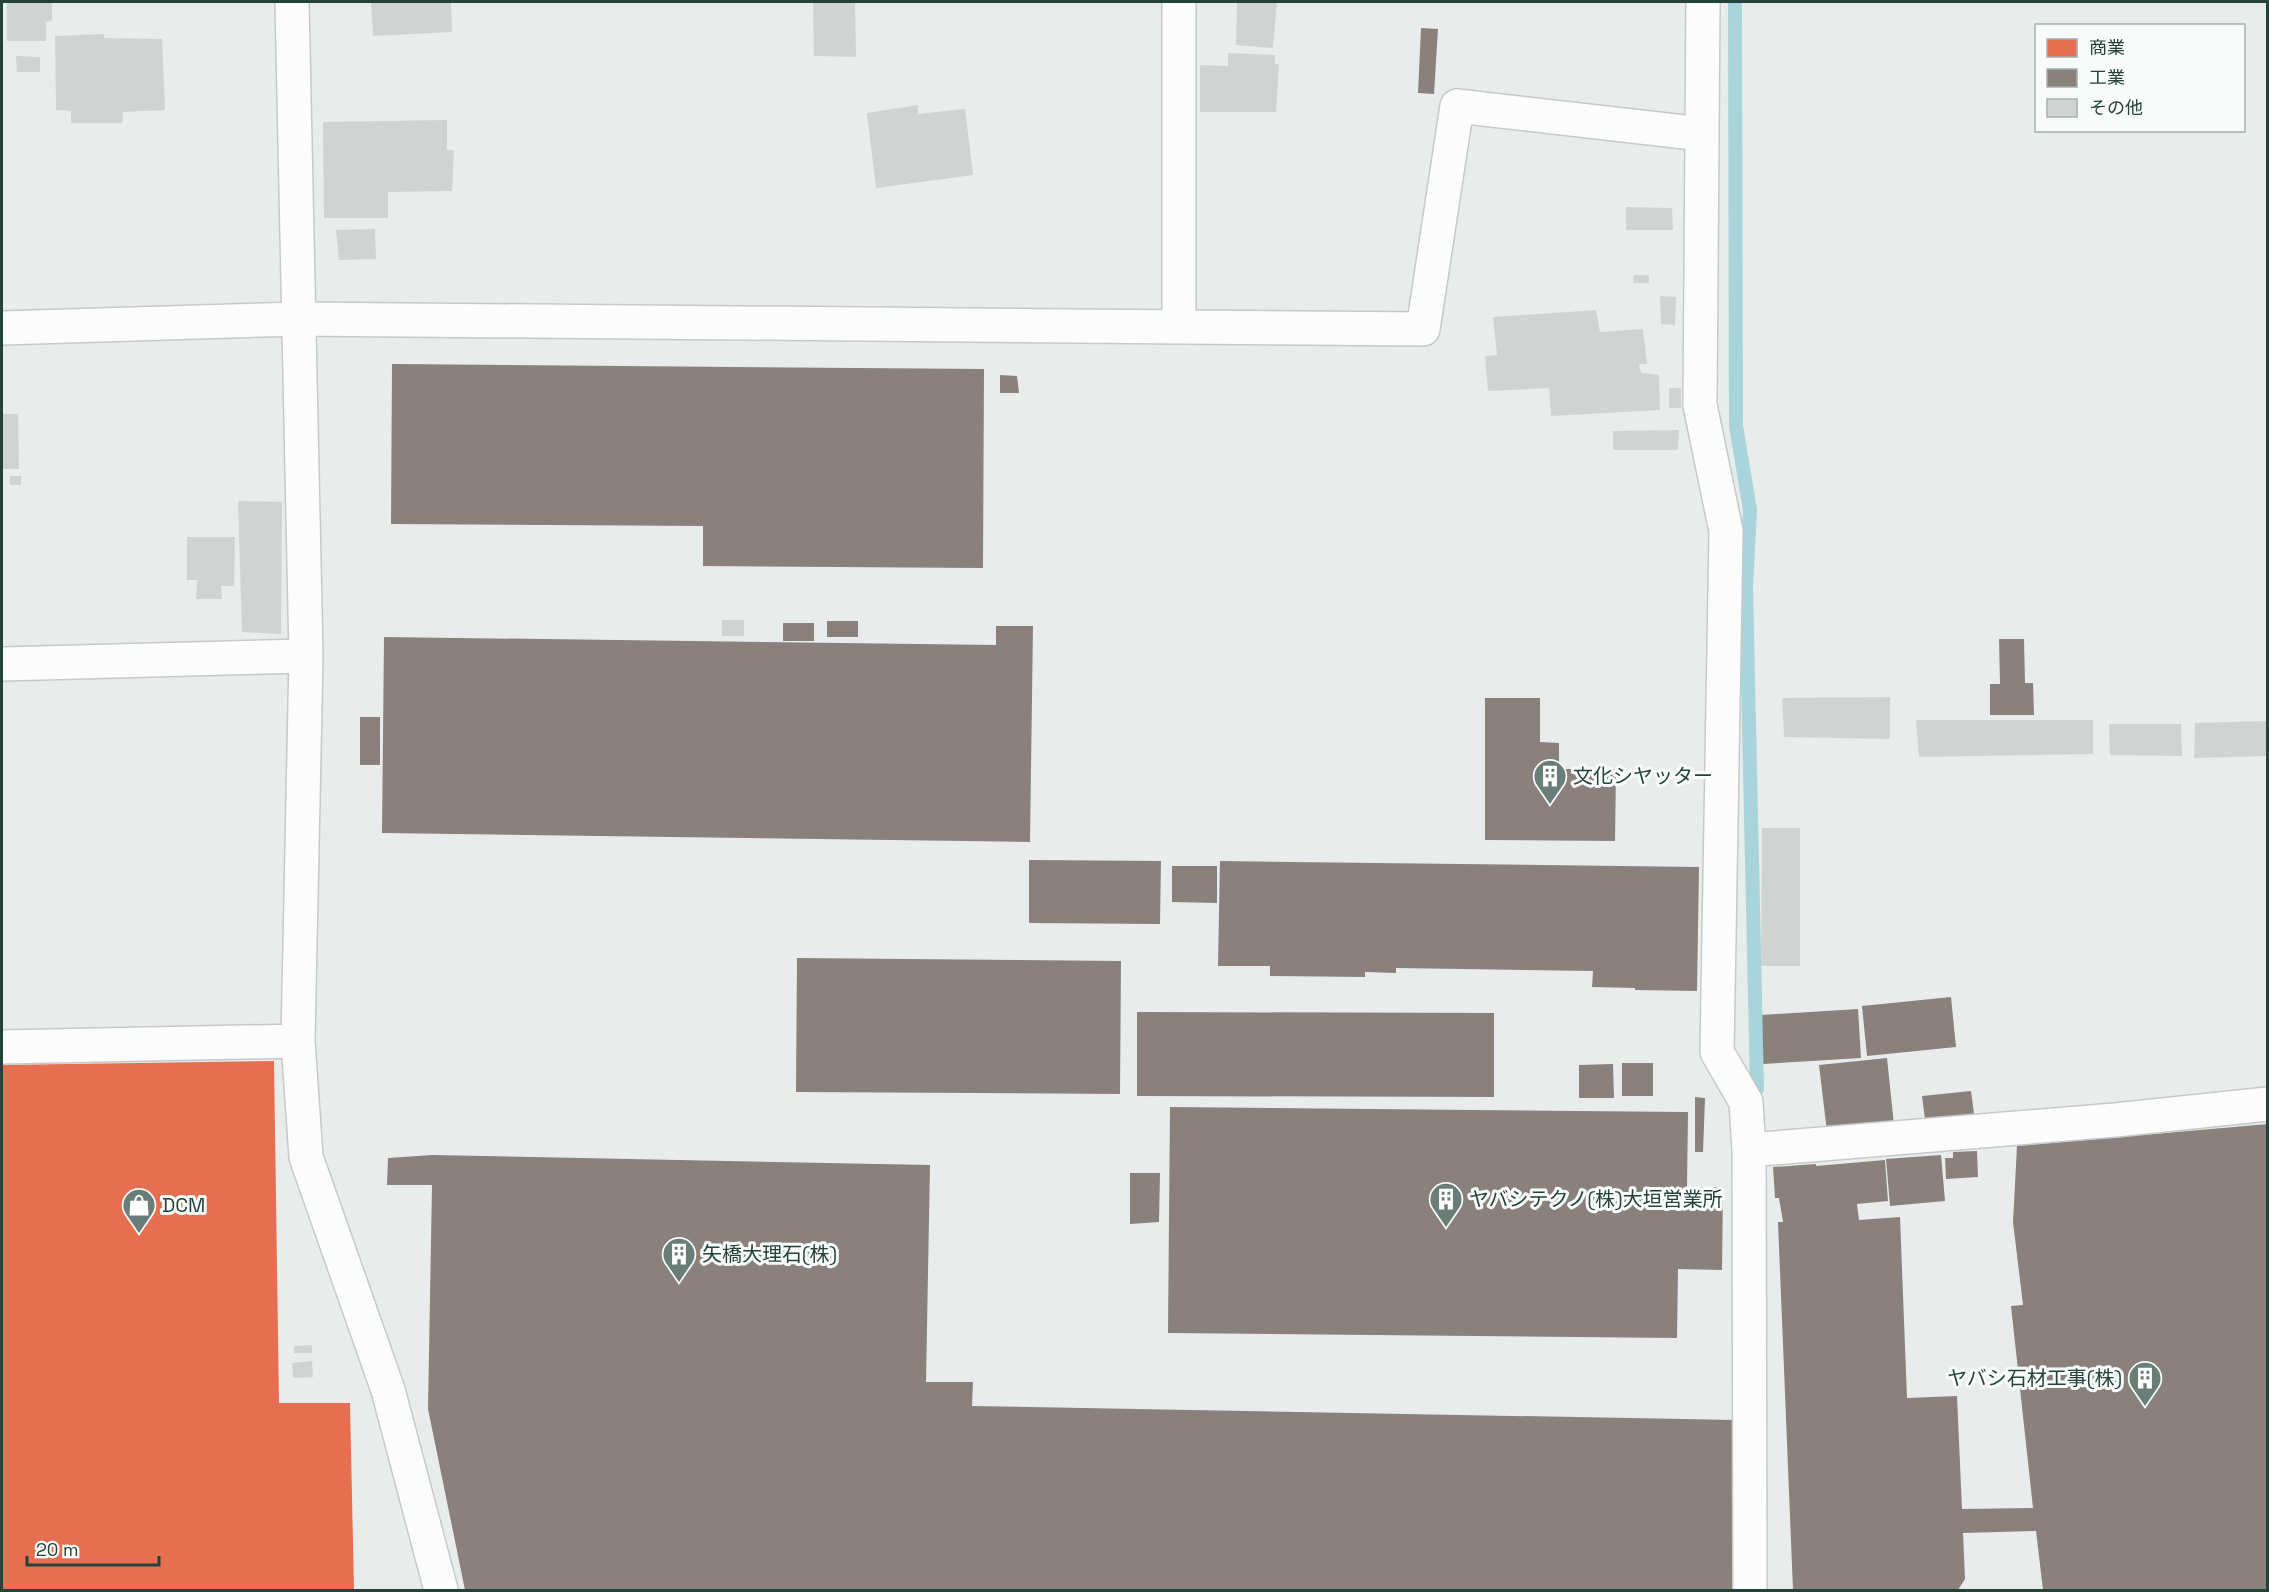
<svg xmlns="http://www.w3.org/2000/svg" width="2269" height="1592" viewBox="0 0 2269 1592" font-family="'Space Grotesk','Noto Sans JP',sans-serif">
<rect width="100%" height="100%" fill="#e8edeb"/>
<path fill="#e76f51" d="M274,1061l5,342h71l4,187h-352v-525z"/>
<path fill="#8a817c" d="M1421,28l17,1 -4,65 -16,-1z
M392,364l592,5 -1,199 -280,-2v-40l-312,-2z
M1000,375l17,1 2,17h-19z
M827,621h31v16h-31z
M783,623h31v18h-31z
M996,626h37l-3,216 -648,-9 2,-196 612,8z
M1999,639h25l1,44h8l1,32h-44v-31h10z
M1485,698h55v44l19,1v26h57l-1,72 -130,-1z
M360,717h20v48h-20z
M1029,860l132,1 -1,63 -131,-1z
M1220,861l479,6 -2,124 -62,-1v-2l-43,-1 1,-16 -197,-3v5l-31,-1v5l-95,-1v-10h-52z
M1172,866h45v37l-45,-1z
M797,958l324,3 -1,133 -324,-2z
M1951,997l5,50 -89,9 -5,-50z
M1858,1009l3,49 -98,6 -3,-49z
M1137,1012l357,1v84l-357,-1z
M1887,1058l7,67 -67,7 -8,-67z
M1622,1063h31v33h-31z
M1613,1064l1,34h-35v-33z
M1971,1091l3,23 -49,5 -3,-23z
M1695,1097l10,1 -2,54h-8z
M1170,1107l518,5 -1,75h36l-1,83 -44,-1 -1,69 -509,-5z
M2268,1124v466h-225l-7,-59 -73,2 2,46 -7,11h-165l-15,-368h5l-4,-24h-4l-2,-31 43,-3v2l69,-6 3,41 -31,3 2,16 41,-3 7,181 50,-2 5,113 71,-1 -22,-202 12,-1 -10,-83 4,-76z
M1977,1151l1,26 -32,2 -1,-21h8v-6z
M432,1155l498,10 -4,217h47l-1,24 764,14 -3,170h-1268l-37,-181 4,-224h-45l1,-27z
M1941,1155l4,46 -55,5 -4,-47z
M1130,1173h30l-1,49 -29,2z"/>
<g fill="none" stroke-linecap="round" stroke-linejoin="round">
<path stroke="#a9d4db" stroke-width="14" d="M1735,2l1,424 14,84 -4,77 11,502"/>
</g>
<path fill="#cfd4d2" d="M7,2h45v19l-6,1v19h-39z
M371,2h80l1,30 -79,4z
M813,2h42l1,55 -42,-1z
M1237,2h40l-4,46 -37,-3z
M104,34v4l58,1 3,71 -42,2 -1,11h-51v-12l-15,-1 -1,-74z
M1228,53l47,2v9h4l-3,48h-76v-47l28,1z
M16,56l24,1v15h-23z
M918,105v9l47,-5 8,66 -97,13 -9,-75z
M447,120v30h7l-2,41 -64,1v26h-64l-1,-96z
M1626,207l46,1 1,22h-47z
M375,229l1,30 -37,1 -3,-30z
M1634,275h15v8h-16z
M1660,296l16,1 -1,28 -14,-1z
M1596,310l4,22 43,-3 4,35h-8l2,9 18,2 1,35 -109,6 -2,-28 -61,3 -3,-35 12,-1 -4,-38z
M1669,388h12v20h-12z
M2,414h16l1,55h-17z
M1679,430l-1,20h-65v-19z
M10,476h11v9h-11z
M238,501l44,1 -1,132 -39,-2z
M187,537h48l-1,49h-13l1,13h-26l1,-19h-10z
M722,620h22v16h-22z
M1890,697v42l-106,-2 -2,-39z
M1916,720h177v34l-174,3z
M2268,721v35l-74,2 1,-35z
M2109,724h72l1,32 -72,-1z
M1762,828h38v138h-39z
M312,1345v8h-18v-7z
M312,1361l1,16 -20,1 -1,-15z"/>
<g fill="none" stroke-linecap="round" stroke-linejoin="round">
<defs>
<path id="minor" d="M292,2l14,654 -8,385 8,116 82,233 53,200
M1179,2v325
M1703,2l-3,403 26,126 -9,521 29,50 3,48 1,440
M2,328l297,-9 1124,10 34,-223 245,28
M2,664l304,-8
M2,1047l296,-6
M1749,1150l366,-30 153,-16"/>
</defs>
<use href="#minor" stroke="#c5cac8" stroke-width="36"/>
<use href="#minor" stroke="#fcfcfc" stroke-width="33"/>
</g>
<defs>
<symbol id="building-pin" viewBox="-11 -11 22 30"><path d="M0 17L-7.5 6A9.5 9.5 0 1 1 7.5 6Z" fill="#697e78" stroke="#f7fbf9"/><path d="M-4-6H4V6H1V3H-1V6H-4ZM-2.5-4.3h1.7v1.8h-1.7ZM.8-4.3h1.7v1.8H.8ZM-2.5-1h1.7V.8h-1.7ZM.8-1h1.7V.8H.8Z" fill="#fff"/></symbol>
<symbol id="shop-pin" viewBox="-11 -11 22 30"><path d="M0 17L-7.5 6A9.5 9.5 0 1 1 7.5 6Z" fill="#697e78" stroke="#f7fbf9"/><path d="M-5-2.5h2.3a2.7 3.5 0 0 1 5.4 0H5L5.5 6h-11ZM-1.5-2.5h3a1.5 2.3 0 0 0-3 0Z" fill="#fff"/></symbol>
</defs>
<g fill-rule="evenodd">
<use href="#building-pin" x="1531" y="757" width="38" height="52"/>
<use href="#building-pin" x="1427" y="1180" width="38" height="52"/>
<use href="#shop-pin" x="120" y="1186" width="38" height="52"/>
<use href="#building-pin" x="660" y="1235" width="38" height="52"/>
<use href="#building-pin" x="2126" y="1359" width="38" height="52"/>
</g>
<g text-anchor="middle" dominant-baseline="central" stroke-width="6" stroke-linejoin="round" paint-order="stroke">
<g font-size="20" fill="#24423a" stroke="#f7fbf9" text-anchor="start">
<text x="1573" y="776">文化シヤッター</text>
<text x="1469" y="1199">ヤバシテクノ(株)大垣営業所</text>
<text x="162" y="1205">DCM</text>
<text x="702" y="1254">矢橋大理石(株)</text>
<text x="2122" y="1378" text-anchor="end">ヤバシ石材工事(株)</text>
</g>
</g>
<rect width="2269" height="1592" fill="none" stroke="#24423a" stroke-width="6"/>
<rect x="2035" y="24" width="210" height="108" fill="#f7fbf9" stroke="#a3b1ad" stroke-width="1.5"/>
<rect x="2047" y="39" width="30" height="18" fill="#e76f51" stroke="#a3b1ad" stroke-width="1.5"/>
<text x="2089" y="54" font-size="18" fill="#24423a">商業</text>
<rect x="2047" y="69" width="30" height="18" fill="#8a817c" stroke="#a3b1ad" stroke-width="1.5"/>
<text x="2089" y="84" font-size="18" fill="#24423a">工業</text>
<rect x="2047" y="99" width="30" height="18" fill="#cfd4d2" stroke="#a3b1ad" stroke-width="1.5"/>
<text x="2089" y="114" font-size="18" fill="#24423a">その他</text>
<path d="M27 1556v9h132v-9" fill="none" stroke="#24423a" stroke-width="3"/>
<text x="36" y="1556" font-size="18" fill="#24423a" stroke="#f7fbf9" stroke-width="4.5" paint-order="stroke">20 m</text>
</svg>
